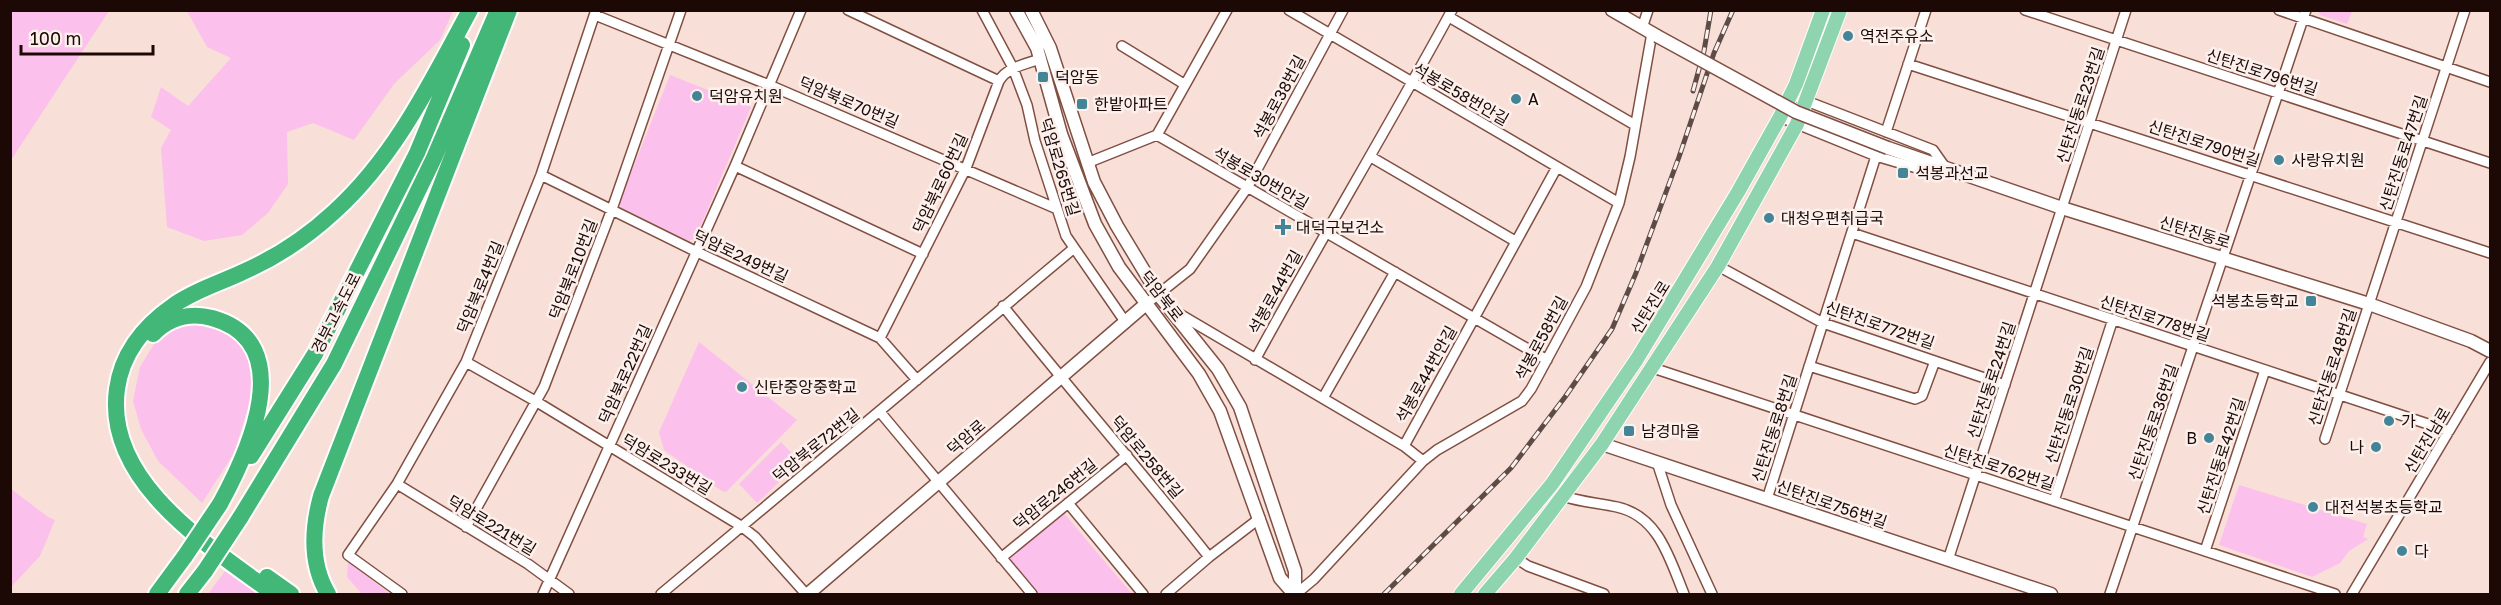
<svg xmlns="http://www.w3.org/2000/svg" width="2501" height="605" viewBox="0 0 2501 605" font-family="'Golos Text','Noto Sans KR',sans-serif">
<rect width="100%" height="100%" fill="#f8e0d9"/>
<path fill="#fbc0eb" d="M10,11h99l-98,149h-1z
M187,11h266l-13,29 -46,44 -40,56 -41,-17 -26,9 1,52 -20,29 -26,22 -38,6 -37,-14 -6,-79 10,-18 -20,-13 10,-30 27,19 43,-48 -24,-11z
M2318,11h34l-5,13 -27,-9z
M670,75l81,32 -56,132 -6,2 -68,-33 -2,-5z
M182,323l30,2 22,10 16,28 2,32 -18,58 -32,50 -44,-42 -17,-32 -8,-28 7,-34 19,-31z
M699,342l98,78 -71,72 -4,-1 -58,-41 -5,-18z
M781,442l19,20 -43,41 -18,-19z
M2239,485l128,39 -4,13 5,2 -19,12 -9,12 -28,14 -93,-32z
M10,488l38,29 7,3 -15,36 -29,31z
M1063,512l69,82h-96l-30,-36z
M348,562l42,32h-28l-15,-17z
M225,571l34,23h-51z"/>
<g fill="none" stroke-linecap="round" stroke-linejoin="round">
<defs>
<path id="street" d="M848,10l151,71
M982,10l31,58 14,37 8,36 31,95 60,87
M1289,10l330,193
M2025,10l465,153
M2279,10l211,72
M595,15l174,70 286,123
M1449,17l186,108
M1642,28l6,-18
M1122,46l62,38
M1908,64l582,189
M1780,117l96,39 54,16 15,-5 -12,-17 -142,-55
M1886,132l40,-122
M1157,135l390,225
M1371,157l144,84
M1087,163l70,-28 70,-125
M735,166l188,88
M541,175l156,77 183,86 37,42
M1852,233l597,198
M1718,266l105,57 182,62
M1146,304l44,-35 57,-81 96,-178
M1003,306c68,85 139,166 206,251
M1176,312l228,134 19,15
M880,338l86,-170 33,-87c8,-14 27,-17 41,-22
M1255,360c64,-118 133,-232 197,-350
M466,362l71,40 204,124 14,11 51,57
M1809,366l106,33 7,-3 13,-35
M1653,368l682,226
M1323,398l72,-126
M880,412l152,182
M2325,439l140,-429
M1404,446l153,-279
M1657,462l14,43 41,89
M397,484l131,80 41,30
M1563,496c17,6 36,7 54,11 42,9 53,53 67,87
M1767,499l109,-343
M2054,501l59,-182
M1068,503l75,91
M466,527l78,-140 68,-178 69,-199
M2205,551l60,-181
M1001,558l126,-103
M1516,558l12,8 76,28
M1948,560l178,-550
M402,594l-54,-39 49,-71 69,-122 75,-187 55,-165
M543,594l192,-428 66,-156
M661,594l412,-345
M1166,594l43,-37 51,-39
M1296,594l18,-15 109,-118 14,-11 85,-49 9,-12 55,-102 33,-84 11,-46 22,-124
M2110,594l196,-584
M2352,594l138,-232"/>
<path id="secondary" d="M1016,10l21,38 24,86 34,90 24,43 80,107 21,37 60,167 14,16
M1031,10l19,38 44,134 23,44 41,68 60,75 22,38 55,164v23
M1612,10l45,26
M1888,148l174,60 307,96 102,37 19,10
M1602,444l449,150
M808,594l338,-290"/>
<path id="primary" d="M1461,594l91,-110 85,-125 101,-167 42,-75 16,-33 27,-74
M1485,594l31,-36 86,-114 116,-178 79,-142 43,-114"/>
<path id="highway" d="M153,334c16,-16 37,-22 59,-16 88,24 36,135 8,186
M251,456l64,-102 102,-201 45,-108
M240,518l94,-154 100,-206 64,-148
M267,577l24,17
M157,594l28,-38
M187,594l18,-23
M274,594c-65,-48 -170,-112 -157,-205 5,-36 28,-64 57,-84 21,-15 46,-22 69,-33 34,-15 64,-35 91,-60 61,-55 97,-130 136,-202
M328,594c-18,-30 -16,-65 -7,-98l188,-486"/>
</defs>
<use href="#street" stroke="#814f42" stroke-width="12"/>
<use href="#secondary" stroke="#814f42" stroke-width="15"/>
<use href="#primary" stroke="#fff" stroke-width="16"/>
<use href="#highway" stroke="#fff" stroke-width="20"/>
<use href="#street" stroke="#fff" stroke-width="9"/>
<use href="#secondary" stroke="#fff" stroke-width="12"/>
<use href="#primary" stroke="#8ed4ae" stroke-width="14"/>
<use href="#highway" stroke="#43b778" stroke-width="16"/>
<defs>
<path id="rail" d="M1693,91l11,-40 7,-41
M1384,594l127,-126 54,-71 47,-68 24,-56 43,-116 35,-104 19,-43"/>
</defs>
<use href="#rail" stroke="#5f4b46" stroke-width="5"/>
<use href="#rail" stroke="#fcf0ed" stroke-width="3" stroke-dasharray="9" stroke-linecap="butt"/>
<defs>
<path id="secondary-bridge" d="M1657,36l139,76 92,36"/>
<path id="highway-bridge" d="M185,556l35,-52
M205,571l35,-53"/>
</defs>
<use href="#secondary-bridge" stroke="#814f42" stroke-width="15" stroke-linecap="butt"/>
<use href="#highway-bridge" stroke="#fff" stroke-width="20" stroke-linecap="butt"/>
<use href="#secondary-bridge" stroke="#fff" stroke-width="12"/>
<use href="#highway-bridge" stroke="#43b778" stroke-width="16"/>
</g>
<g fill="#438596" stroke="#fcf0ed" stroke-width="2">
<circle cx="1848" cy="36" r="6"/>
<rect x="1037" y="71" width="12" height="12" rx="3"/>
<circle cx="697" cy="96" r="6"/>
<circle cx="1516" cy="99" r="6"/>
<rect x="1076" y="98" width="12" height="12" rx="3"/>
<circle cx="2279" cy="160" r="6"/>
<rect x="1897" y="167" width="12" height="12" rx="3"/>
<circle cx="1769" cy="218" r="6"/>
<path d="M1280 218h6v6h6v6h-6v6h-6v-6h-6v-6h6z"/>
<rect x="2305" y="295" width="12" height="12" rx="3"/>
<circle cx="742" cy="387" r="6"/>
<circle cx="2389" cy="421" r="6"/>
<rect x="1623" y="425" width="12" height="12" rx="3"/>
<circle cx="2209" cy="438" r="6"/>
<circle cx="2376" cy="447" r="6"/>
<circle cx="2313" cy="507" r="6"/>
<circle cx="2402" cy="551" r="6"/>
</g>
<g text-anchor="middle" dominant-baseline="central" stroke-width="5" stroke-linejoin="round" paint-order="stroke">
<g font-size="16" fill="#1c0905" stroke="#fcf0ed" text-anchor="start">
<text x="1860" y="36">역전주유소</text>
<text x="1055" y="77">덕암동</text>
<text x="709" y="96">덕암유치원</text>
<text x="1528" y="99">A</text>
<text x="1094" y="104">한밭아파트</text>
<text x="2291" y="160">사랑유치원</text>
<text x="1915" y="173">석봉과선교</text>
<text x="1781" y="218">대청우편취급국</text>
<text x="1296" y="227">대덕구보건소</text>
<text x="2299" y="301" text-anchor="end">석봉초등학교</text>
<text x="754" y="387">신탄중앙중학교</text>
<text x="2401" y="421">가</text>
<text x="1641" y="431">남경마을</text>
<text x="2197" y="438" text-anchor="end">B</text>
<text x="2364" y="447" text-anchor="end">나</text>
<text x="2325" y="507">대전석봉초등학교</text>
<text x="2414" y="551">다</text>
</g>
<g font-size="16" fill="#1c0905" stroke="#fcf0ed">
<text transform="translate(2262 72) rotate(18)">신탄진로796번길</text>
<text transform="translate(1461 94) rotate(30)">석봉로58번안길</text>
<text transform="translate(1279 97) rotate(-62)">석봉로38번길</text>
<text transform="translate(849 102) rotate(23)">덕암북로70번길</text>
<text transform="translate(2080 105) rotate(-72)">신탄진동로23번길</text>
<text transform="translate(2204 143) rotate(18)">신탄진로790번길</text>
<text transform="translate(2403 153) rotate(-72)">신탄진동로47번길</text>
<text transform="translate(1060 167) rotate(73)">덕암로265번길</text>
<text transform="translate(1261 178) rotate(30)">석봉로30번안길</text>
<text transform="translate(940 183) rotate(-65)">덕암북로60번길</text>
<text transform="translate(2195 232) rotate(17)">신탄진동로</text>
<text transform="translate(741 256) rotate(25)">덕암로249번길</text>
<text transform="translate(573 269) rotate(-69)">덕암북로10번길</text>
<text transform="translate(480 287) rotate(-68)">덕암북로4번길</text>
<text transform="translate(1275 292) rotate(-61)">석봉로44번길</text>
<text transform="translate(1162 296) rotate(52)">덕암북로</text>
<text transform="translate(1650 307) rotate(-58)">신탄진로</text>
<text transform="translate(336 313) rotate(-63)">경부고속도로</text>
<text transform="translate(2155 318) rotate(18)">신탄진로778번길</text>
<text transform="translate(1880 325) rotate(19)">신탄진로772번길</text>
<text transform="translate(1541 338) rotate(-62)">석봉로58번길</text>
<text transform="translate(2332 367) rotate(-72)">신탄진동로48번길</text>
<text transform="translate(625 374) rotate(-66)">덕암북로22번길</text>
<text transform="translate(1426 374) rotate(-61)">석봉로44번안길</text>
<text transform="translate(1991 380) rotate(-72)">신탄진동로24번길</text>
<text transform="translate(2069 405) rotate(-72)">신탄진동로30번길</text>
<text transform="translate(2153 422) rotate(-71)">신탄진동로36번길</text>
<text transform="translate(1774 428) rotate(-72)">신탄진동로8번길</text>
<text transform="translate(966 437) rotate(-41)">덕암로</text>
<text transform="translate(2427 440) rotate(-59)">신탄진남로</text>
<text transform="translate(816 445) rotate(-39)">덕암북로72번길</text>
<text transform="translate(2221 456) rotate(-72)">신탄진동로42번길</text>
<text transform="translate(1147 457) rotate(50)">덕암로258번길</text>
<text transform="translate(667 464) rotate(31)">덕암로233번길</text>
<text transform="translate(1999 467) rotate(18)">신탄진로762번길</text>
<text transform="translate(1055 494) rotate(-39)">덕암로246번길</text>
<text transform="translate(1832 504) rotate(19)">신탄진로756번길</text>
<text transform="translate(492 525) rotate(31)">덕암로221번길</text>
</g>
</g>
<rect width="2501" height="605" fill="none" stroke="#1c0905" stroke-width="24"/>
<path d="M21 45v9h132v-9" fill="none" stroke="#1c0905" stroke-width="3"/>
<text x="30" y="45" font-size="18" fill="#1c0905" stroke="#fcf0ed" stroke-width="4.5" paint-order="stroke">100 m</text>
</svg>
